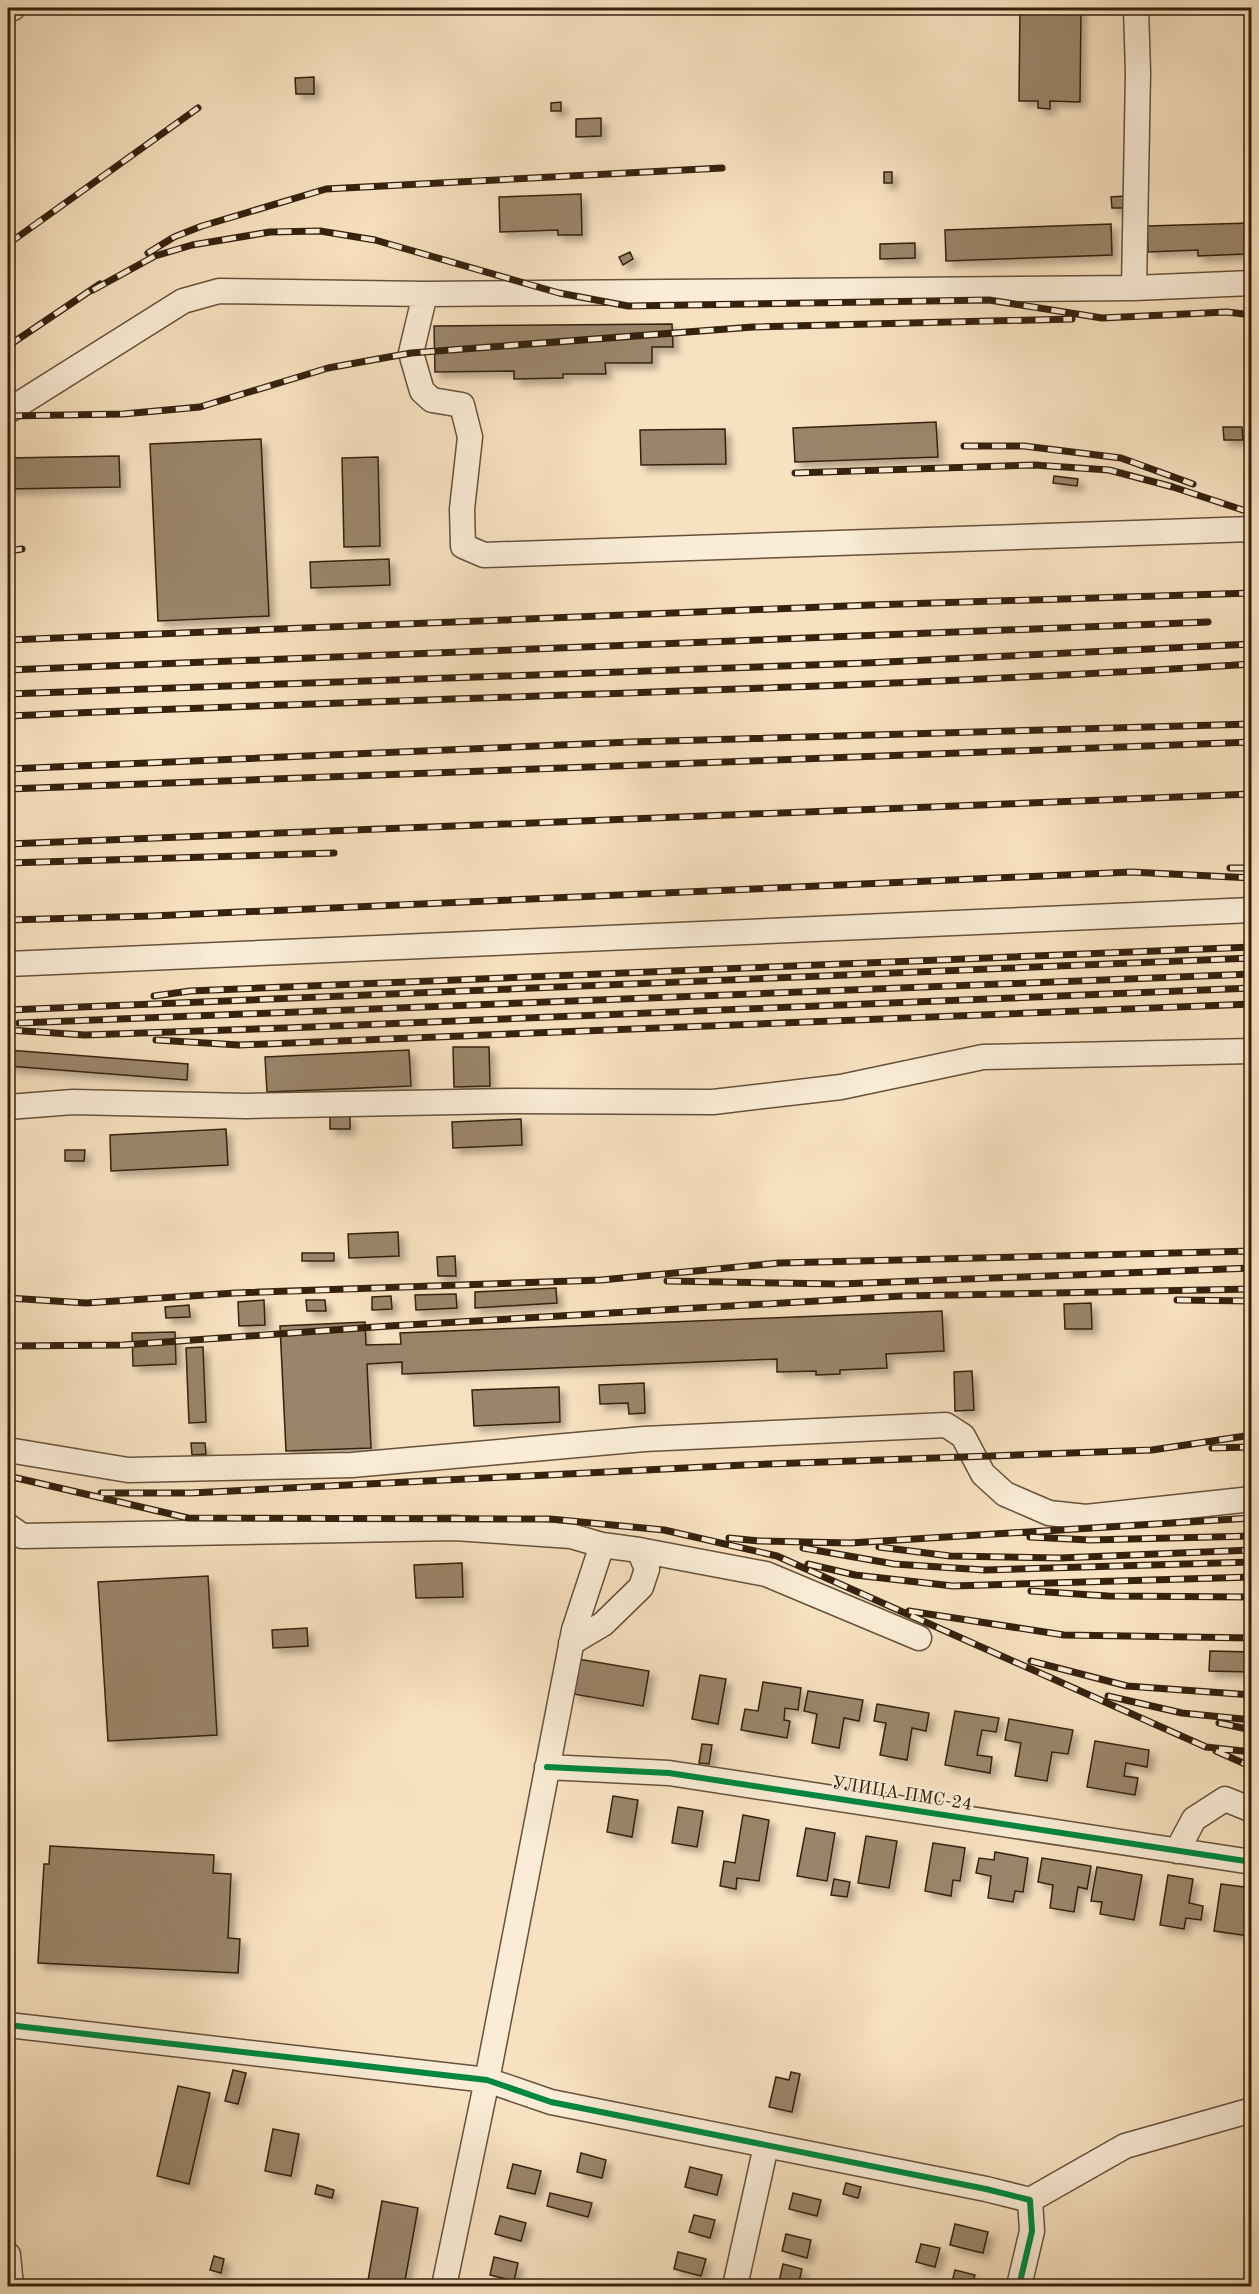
<svg xmlns="http://www.w3.org/2000/svg" width="1259" height="2294" viewBox="0 0 1259 2294" font-family="'Old Standard TT',serif">
<defs>
<filter id="shadow"><feDropShadow dx="5.5" dy="5.5" stdDeviation="3" flood-color="#0004"/></filter>
</defs>
<rect width="100%" height="100%" fill="#f8e1c0"/>
<filter id="stains"><feTurbulence type="fractalNoise" baseFrequency=".00333" numOctaves="4"/><feColorMatrix values="0 0 0 0 .2 0 0 0 0 .09 0 0 0 0 .02 0 0 0 .5 -.17"/></filter>
<radialGradient id="worn" r=".72"><stop offset=".6" stop-color="#630" stop-opacity="0"/><stop offset="1" stop-color="#630" stop-opacity=".3"/></radialGradient>
<path fill="#9b856a" stroke="#36210d" stroke-width="1.5" filter="url(#shadow)" d="M1020,8h61l-1,94 -30,-1v8l-12,-1v-7h-19z
M314,77v17h-18l-1,-16z
M561,102v9h-10v-8z
M601,118v18l-25,1v-18z
M884,172h8v11h-8z
M581,194l1,41h-24v-5l-58,2 -1,-35z
M1125,196l1,12h-14l-1,-11z
M1252,223v8h-8l1,23 -47,2v-6l-50,2 -1,-26z
M1111,224l1,31 -166,6 -1,-31z
M915,243v15l-35,1v-15z
M630,252l3,7 -10,6 -4,-8z
M672,324l1,23h-21v16h-47l1,11h-43v4l-49,1v-8l-79,1 -1,-46z
M936,422l2,35 -143,5 -2,-34z
M1223,427h19l1,13h-19z
M725,429l1,35 -85,1 -1,-35z
M261,439l8,177 -111,5 -8,-177z
M119,456l1,31 -112,2v-31z
M378,457l2,89 -36,1 -2,-89z
M1054,476l24,3 -1,7 -24,-3z
M389,559l1,26 -79,3 -1,-26z
M453,1047h36l1,39 -36,1z
M8,1050l180,14 -1,16 -179,-14z
M409,1050l2,36 -144,6 -2,-35z
M350,1116v13h-20v-12z
M521,1119l1,26 -69,3 -1,-26z
M226,1129l2,36 -117,6 -1,-36z
M65,1150h20l-1,11h-19z
M398,1232l1,24 -50,2 -1,-24z
M302,1253h32v8h-32z
M455,1256l1,20h-18l-1,-19z
M556,1288l1,15 -82,5v-16z
M456,1294l1,14 -41,2 -1,-15z
M391,1296l1,13 -20,1v-13z
M264,1300l1,25 -26,1 -1,-24z
M306,1300h19l1,11h-19z
M1091,1303l1,26h-27l-1,-25z
M189,1305l1,12 -24,1 -1,-11z
M942,1311l2,40 -58,3 1,14 -47,2v4l-24,1v-4l-39,1v-13l-375,15v-12l-35,2 4,84 -85,3 -6,-125 85,-4 1,23 35,-1 -1,-11z
M175,1332l1,32 -43,2 -1,-33z
M203,1347l3,75 -17,1 -3,-75z
M972,1371l2,39 -19,1 -1,-39z
M644,1383l1,30 -16,1 -1,-11 -28,1 -1,-19z
M559,1387l1,35 -86,4 -2,-36z
M191,1443h14l1,11 -14,1z
M462,1563l1,34 -47,1 -2,-33z
M208,1576l9,159 -109,6 -10,-159z
M307,1628l1,18 -35,2 -1,-18z
M1210,1651l42,1v20l-43,-1z
M578,1659l71,12 -6,35 -70,-12z
M700,1675l26,4 -8,45 -26,-5z
M763,1682l38,6 -3,22 -13,-2 -1,12 6,1 -3,17 -46,-8 4,-21 13,2z
M808,1691l55,9 -4,21 -15,-3 -5,30 -27,-5 5,-29 -13,-3z
M877,1704l52,9 -3,18 -14,-3 -5,32 -27,-5 6,-32 -12,-2z
M955,1711l44,7 -3,14 -14,-2 -5,25 15,2 -2,16 -45,-8z
M1009,1719l64,11 -5,24 -16,-2 -5,29 -32,-5 6,-33 -16,-3z
M1095,1741l54,9 -2,17 -21,-4 -2,13 14,2 -3,17 -48,-8z
M702,1744l10,1 -3,19 -10,-1z
M613,1796l25,4 -6,37 -25,-5z
M678,1807l25,4 -6,36 -25,-4z
M743,1815l26,5 -10,61 -22,-3 -1,11 -16,-3 4,-25 11,2z
M806,1828l29,5 -8,48 -30,-5z
M866,1836l31,5 -8,47 -31,-5z
M933,1843l32,5 -5,33 -7,-1 -2,16 -26,-5z
M50,1846l164,9 -1,18 18,1 -3,64 12,1 -2,34 -200,-10 6,-99h5z
M995,1852l33,6 -5,34 -8,-1 -2,11 -25,-4 3,-22 -15,-3 3,-15 15,2z
M1042,1858l49,8 -4,23 -9,-2 -4,25 -24,-4 3,-23 -15,-3z
M1097,1867l45,8 -8,45 -34,-6 2,-12 -11,-1z
M1168,1875l25,4 -4,24 14,3 -2,14 -15,-2 -2,11 -24,-4z
M834,1879l16,3 -3,15 -16,-2z
M1221,1884l31,4 -3,48 -35,-5z
M233,2070l13,3 -8,31 -13,-3z
M791,2072l9,2 -8,38 -23,-5 7,-30 13,3z
M178,2086l32,7 -21,91 -32,-8z
M273,2129l26,5 -8,42 -26,-5z
M581,2153l25,7 -4,18 -25,-6z
M513,2164l28,7 -6,23 -28,-6z
M690,2167l32,8 -5,20 -32,-8z
M846,2183l15,4 -3,11 -15,-4z
M317,2185l17,5 -2,8 -17,-4z
M550,2193l42,10 -4,14 -41,-11z
M793,2193l28,7 -4,16 -28,-7z
M382,2201l36,7 -14,78h-37z
M694,2215l21,5 -5,18 -21,-6z
M500,2216l26,7 -5,18 -26,-7z
M955,2224l33,8 -5,21 -33,-8z
M786,2234l25,6 -4,18 -25,-7z
M921,2244l19,4 -5,19 -19,-5z
M678,2252l28,7 -5,17 -27,-7z
M214,2256l10,3 -3,14 -11,-3z
M494,2257l24,6 -4,18 -24,-6z
M783,2264l19,5 -4,17h-20z
M955,2270l20,5 -3,11h-21z"/>
<g fill="none" stroke-linecap="round" stroke-linejoin="round">
<defs>
<path id="minor" d="M8,10l5,-2
M1134,288l4,-215 -2,-65
M425,294l-14,59 11,38 10,9 30,5 8,32 -8,72 1,37 21,9 768,-26
M8,411l175,-110 36,-10 206,3 709,-6 118,-5
M8,964l1244,-54
M8,1107l65,-5 173,4 267,-5 200,1 128,-15 142,-30 269,-6
M8,1450l120,20 224,-5 292,-26 302,-14 17,11 20,38 22,20 44,19 37,4 166,-18
M8,1526l14,10 432,-8 117,8 31,9 37,5 8,19 -6,18 -38,37 -32,19
M639,1550l127,24 153,64
M547,1767l122,6 583,89
M1177,1851l17,-32 31,-20 27,11
M8,2025l479,55 64,22 435,87 44,11 95,-54 127,-36
M8,2255l3,31
M444,2286l43,-206 87,-450 28,-85
M735,2286l31,-140
M1019,2286l13,-55 -2,-31"/>
</defs>
<use href="#minor" stroke="#66513a" stroke-width="27"/>
<use href="#minor" stroke="#faecd6" stroke-width="24"/>
<defs>
<path id="rail" d="M8,244l190,-136
M148,253l26,-16 28,-11 124,-37 396,-21
M93,290l62,-34 37,-11 78,-13 50,-1 55,9 184,53 69,13 361,-6 113,18 125,-6 25,3
M8,346l92,-62
M8,416l115,-2 77,-7 128,-39 83,-15 342,-26 319,-8
M964,446h60l97,12 72,26
M795,473l239,-8 75,5 64,17 79,26
M8,551l14,-2
M8,640l863,-35 381,-12
M8,670l1200,-48
M8,694l858,-31 386,-19
M8,716c414,-19 829,-25 1244,-52
M8,769l623,-27 621,-18
M8,789l1244,-47
M8,844l1244,-50
M8,863l326,-10
M1230,868h22
M8,920l144,-4 979,-44 121,6
M154,996l36,-5 1062,-44
M8,1010l1244,-52
M19,1023l1233,-49
M8,1030l77,5 200,-7 967,-40
M156,1040l83,5 1013,-41
M667,1281l173,3 412,-16
M8,1298l78,5 149,-10 366,-13 178,-17 473,-12
M1177,1300l75,1
M8,1346l115,-1 266,-19 513,-30 350,-7
M1212,1448l40,-1
M8,1476l180,42 362,1 114,11 113,26 429,191 46,5
M101,1493h90l553,-28 408,-15 100,-15
M1030,1537l60,3 162,-4
M729,1538l30,3 91,2 402,-25
M879,1547l71,9 110,2 192,-8
M803,1548l91,16 91,6 267,-8
M808,1564l47,11 98,11 299,-9
M1031,1591l77,5 144,1
M909,1611l155,24 188,3
M1031,1661l96,25 125,9
M1108,1696l74,17 70,7
M1219,1723l33,7
M1216,1751l36,16"/>
</defs>
<use href="#rail" stroke="#36210d" stroke-width="7"/>
<use href="#rail" stroke="#faecd6" stroke-width="4.5" stroke-dasharray="14" stroke-linecap="butt"/>
<defs>
<path id="cycleway" d="M547,1767l122,6 583,89
M8,2025l479,55 64,22 435,87 44,11 2,31 -13,55"/>
</defs>
<use href="#cycleway" stroke="#faecd6" stroke-width="10"/>
<use href="#cycleway" stroke="#00873e" stroke-width="6"/>
</g>
<g text-anchor="middle" dominant-baseline="central" stroke-width="4.5" stroke-linejoin="round" paint-order="stroke">
<g font-size="18" fill="#36210d" stroke="#faecd6">
<text transform="translate(902 1794) rotate(9)">УЛИЦА ПМС-24</text>
</g>
</g>
<rect width="1259" height="2294" fill="none" stroke="#f8e1c0" stroke-width="30"/>
<rect x="9" y="9" width="1241" height="2276" fill="none" stroke="#36210d" stroke-width="3"/>
<rect x="15" y="15" width="1229" height="2264" fill="none" stroke="#36210d" stroke-width="1.5"/>
<rect width="100%" height="100%" filter="url(#stains)"/>
<rect width="100%" height="100%" fill="url(#worn)"/>
</svg>
